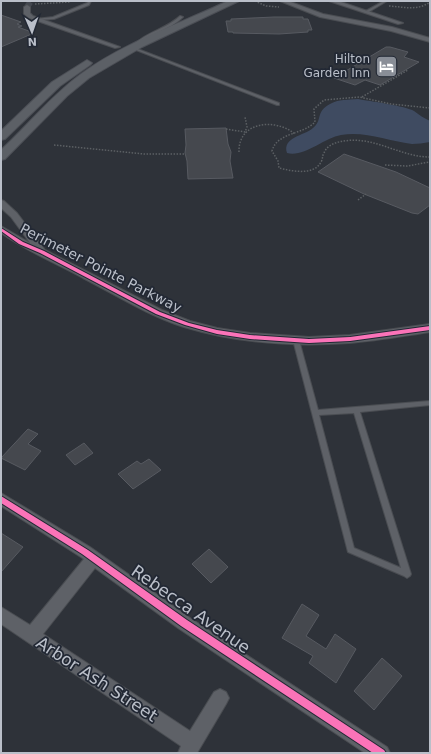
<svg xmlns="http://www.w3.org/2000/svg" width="431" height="754" viewBox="0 0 431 754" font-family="'DejaVu Sans',sans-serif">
<rect width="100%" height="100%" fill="#2e3239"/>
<path fill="#3f4b61" d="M358,99c11,2 48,7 56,12 5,4 10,7 16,10v21c-6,1 -13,2 -18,2 -25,-3 -46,-13 -71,-9 -17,3 -38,23 -54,18 -5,-16 17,-17 26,-25 10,-8 2,-16 17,-24 8,-5 19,-4 28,-5z"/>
<path fill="#45484e" stroke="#575a61" d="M1,15l20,7 -4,2 5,2 -4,1 16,6 -33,14z
M274,17h29v2h5l4,11h-4v2l-29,2 -46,-1v-1h-5l-2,-11h5v-2z
M386,47h4l18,5 -4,5 15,5 -39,23 -15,-5 -10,5 -21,-7z
M226,128l2,16 3,8 -1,9 3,17 -45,1 -1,-18 -2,-8 1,-8 -1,-16z
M344,154l52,18 34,16v17l-12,9 -6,-1 -48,-19 -46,-22z
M28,429l10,5 -10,10 13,7 -16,19 -24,-12z
M84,443l9,10 -18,12 -9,-10z
M149,459l12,11 -28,19 -15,-15 19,-13 4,3z
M1,533l22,14 -22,25z
M209,549l19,18 -17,16 -19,-19z
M302,604l17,11 -13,21 20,13 9,-15 21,15 -20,34 -27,-20 4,-7 -31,-18z
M382,658l20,18 -28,34 -20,-19z"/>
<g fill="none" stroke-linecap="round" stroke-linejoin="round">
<path stroke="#43474f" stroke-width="6" stroke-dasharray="6 3.5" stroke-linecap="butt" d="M27,7l4,-6"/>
<defs>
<path id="service" d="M89,1h2l-2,4 -35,14 -16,1 -2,-1 17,-2 34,-14z
M384,1h3l-20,12 -3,-1z
M180,16l3,1c-14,14 -35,16 -48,31l144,55v2h-2l-146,-57c13,-16 34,-18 49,-32z
M296,338l3,2 19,70 112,-9v4l-70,7 51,162 -1,2 -3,2 -3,-2 -56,-24 -55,-212zM354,413l47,155 -47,-20 -35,-133z"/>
<path id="minor" d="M280,1h8l35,13 69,13 38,11v4l-39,-11 -71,-14z
M329,1h9l65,22 -5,1z
M27,5l3,2v6l3,3 87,31 -5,1 -86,-30 -5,-4v-7z
M1,200l3,1 13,12 28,37 117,60 28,11 27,7 33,5 59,4 41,-2 80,-11v8c-27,4 -54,9 -81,11 -55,4 -112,0 -165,-16 -35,-11 -68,-32 -101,-49 -27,-15 -57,-27 -82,-45v-7l29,17 -19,-26 -10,-9z
M1,493l89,54 100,71 197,129 3,6h-25l-187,-125 -83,-60 -52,66 147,97 24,-39 6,-3 6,3 3,6 -3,6 -29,49h-19l3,-7 -180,-122v-17l29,18 54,-66 -83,-53z"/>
<path id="secondary" d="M228,1h11l-97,46 -53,31 -22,18 -62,63 -4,1v-10c27,-25 50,-54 80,-76 44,-32 98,-50 147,-73z
M87,60l5,3 -2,2 -30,21 -55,53 -4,1v-9l51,-49z"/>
</defs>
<use href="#service" stroke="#4a4d52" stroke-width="2"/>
<use href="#minor" stroke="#4a4d52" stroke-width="2"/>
<use href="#secondary" stroke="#4c4f56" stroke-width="2"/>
<path stroke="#5c6064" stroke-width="1.5" stroke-dasharray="1.5 1.5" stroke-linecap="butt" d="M255,1l11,5 13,1
M35,4l35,-2
M389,6c15,1 29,5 41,-4
M362,97l46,-27
M430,108l-39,-4 -32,-7 -35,3 -10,9 1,13c-12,13 -38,10 -43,29l6,10 1,7c12,3 35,8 42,-6 2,-3 1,-6 3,-9 3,-8 12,-11 20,-12 31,-5 56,16 86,16
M226,129l19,3 2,-5 -2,-10
M54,145l90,9h41
M239,152c-1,-31 37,-34 56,-18
M385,165l22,1 23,-4
M358,200l8,-6"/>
<use href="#service" fill="#5e6167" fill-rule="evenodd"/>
<use href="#minor" fill="#5e6167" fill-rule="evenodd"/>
<use href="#secondary" fill="#5c6066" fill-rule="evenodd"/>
<defs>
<path id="cycleway" d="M1,228l22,14 21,9 116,61 29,11 28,7 33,5 59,4 41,-2 80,-11v4l-80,11 -41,2 -59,-4 -33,-5 -32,-9 -29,-11 -116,-61 -21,-9 -18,-13z
M1,496l87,54 99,70 197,130 2,3h-13l-192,-127 -99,-72 -81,-51z"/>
</defs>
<use href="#cycleway" stroke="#222834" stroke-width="2"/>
<use href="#cycleway" fill="#fb73b8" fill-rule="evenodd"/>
</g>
<defs>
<symbol id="hotel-square" viewBox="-11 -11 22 22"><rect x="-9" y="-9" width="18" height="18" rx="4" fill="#898e97" stroke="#222834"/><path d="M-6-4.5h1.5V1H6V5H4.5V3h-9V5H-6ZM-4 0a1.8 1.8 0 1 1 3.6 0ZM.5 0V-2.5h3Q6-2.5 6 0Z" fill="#fff"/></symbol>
</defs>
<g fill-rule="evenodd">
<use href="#hotel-square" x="374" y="54" width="25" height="25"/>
</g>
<g text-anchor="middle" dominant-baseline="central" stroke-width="3.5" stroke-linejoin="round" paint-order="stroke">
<g font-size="12" fill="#babfc9" stroke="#222834" text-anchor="end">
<text x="370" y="59">Hilton<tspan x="370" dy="14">Garden Inn</tspan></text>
</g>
<g font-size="14" fill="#babfc9" stroke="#222834">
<text transform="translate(101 268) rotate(27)">Perimeter Pointe Parkway</text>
</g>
<g font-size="17" fill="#babfc9" stroke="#222834">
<text transform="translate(191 609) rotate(35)">Rebecca Avenue</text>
<text transform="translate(97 679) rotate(33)">Arbor Ash Street</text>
</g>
</g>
<rect width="431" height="754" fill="none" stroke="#babfc9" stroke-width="4"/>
<g transform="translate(32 32) rotate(178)" stroke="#222834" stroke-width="3" paint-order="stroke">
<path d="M0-3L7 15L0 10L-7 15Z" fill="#babfc9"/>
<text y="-6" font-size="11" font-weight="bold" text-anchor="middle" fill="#babfc9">N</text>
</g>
</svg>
